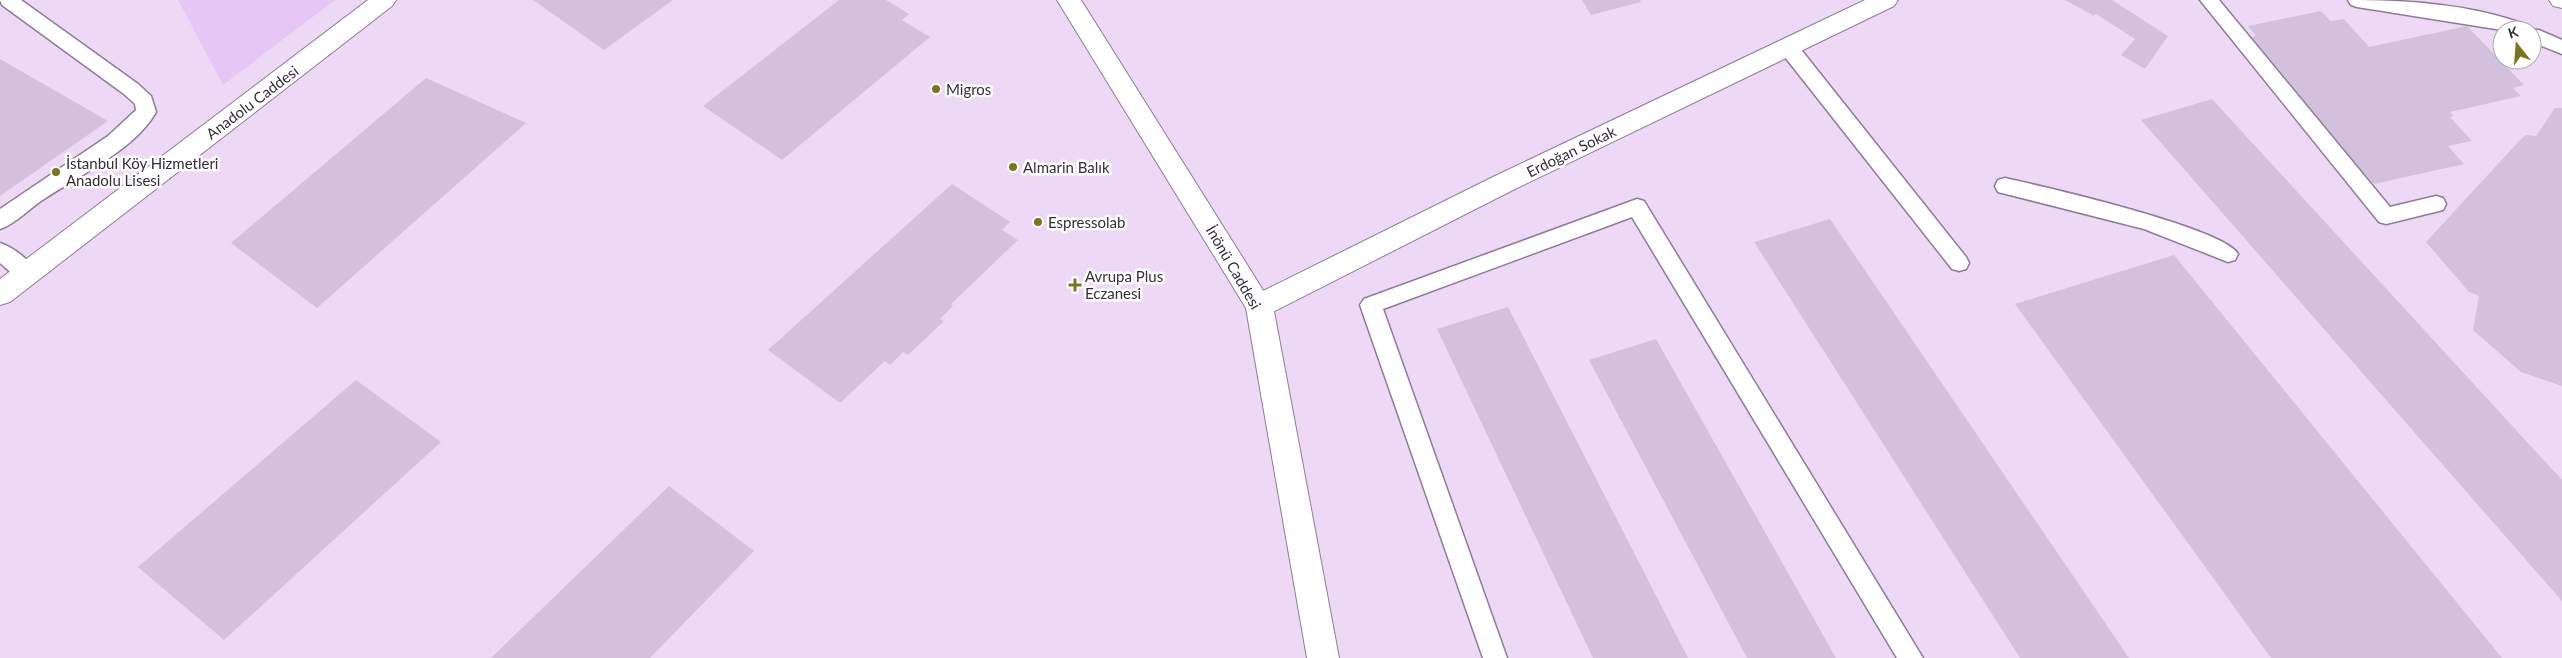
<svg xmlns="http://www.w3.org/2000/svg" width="2562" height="658" viewBox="0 0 2562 658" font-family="Lato,sans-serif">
<rect width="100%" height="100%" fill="#edd9f6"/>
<path fill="#e6c6f5" d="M178,0h157l-112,85z"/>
<path fill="#d3c0dd" d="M533,0h140l-69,50z
M839,0h47l23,14 -7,6 28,17 -148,123 -79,-54z
M1582,0h58l1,2 -50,13z
M2065,0h47l56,36 -23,33 -24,-14 14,-16 -39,-25 -2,2z
M2321,11l10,10 13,-2 25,28 98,-21 57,59 -11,3 8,8 -71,16 4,4 -4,1 22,24 -24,5 16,18 -90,20 -10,-11 -7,1 -114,-135 13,-3 -8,-10z
M0,59l108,62 -108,75z
M426,78l100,45 -209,185 -86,-65z
M2212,99l350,381v121l-421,-481z
M2555,108h7v278l-41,-14 -48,-42 6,-34 -10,-4 -43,-50 94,-102 6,-5 10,1z
M952,184l58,38 -8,8 16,10 -67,64 2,2 -13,13 4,2 -36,34 -5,-3 -13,13 -5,-4 -45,42 -72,-53z
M1830,219l299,439h-109l-266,-416z
M2174,255l328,403h-231l-256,-354z
M1508,307l180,351h-95l-156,-329z
M1656,339l180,319h-89l-158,-298z
M356,380l85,62 -217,198 -86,-73z
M669,486l85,65 -104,107h-159z"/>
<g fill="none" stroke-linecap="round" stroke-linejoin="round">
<defs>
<path id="service" d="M0,0h21l117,84 13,12 5,16c-21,38 -80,65 -115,89 -13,9 -26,23 -41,28v-20l108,-73 28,-26 -1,-6 -11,-10 -122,-89z
M2200,0h19l171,207 46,-11 7,2 3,6 -3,6 -57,14 -7,-2z
M2348,0c59,0 123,4 179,25l2,4 10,1 23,10v14l-30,-12v-12h-30l-145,-23 -6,-2z
M1788,40l7,2 171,215 3,6 -3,6 -7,2 -7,-2 -171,-217 -2,-5 2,-5z
M2005,178c36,8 220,50 233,76l-3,6 -7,2 -84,-33 -146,-37 -3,-6 3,-6z
M1637,199l7,2 279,457h-26l-265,-441 -249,92 124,349h-24l-123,-353 4,-6z
M0,243c13,4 31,18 37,30l-3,6c-14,5 -23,-7 -34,-16z"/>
<path id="minor" d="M1865,0h33l-4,6 -381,184 -244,124 -10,3 -10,-3 -4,-8 4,-8 246,-122z
M2549,0h13v8l-9,-2z"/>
<path id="tertiary" d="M368,0h28l-4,6 -382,296 -10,3v-26z
M1057,0h24l192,306 66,352h-32l-61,-350z"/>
</defs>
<use href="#service" stroke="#8e7c96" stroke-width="3"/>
<use href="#minor" stroke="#8e7c96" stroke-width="2"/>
<use href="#tertiary" stroke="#8e7c96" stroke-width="2"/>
<use href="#service" fill="#fff" fill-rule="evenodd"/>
<use href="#minor" fill="#fff" fill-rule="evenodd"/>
<use href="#tertiary" fill="#fff" fill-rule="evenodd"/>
</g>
<g fill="#7c7519" stroke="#fff" stroke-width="2">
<circle cx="936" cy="89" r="5"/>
<circle cx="1013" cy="167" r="5"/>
<circle cx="56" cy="172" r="5"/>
<circle cx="1038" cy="222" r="5"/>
<path d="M1072.5 277.5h5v5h5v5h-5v5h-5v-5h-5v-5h5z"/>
</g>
<g text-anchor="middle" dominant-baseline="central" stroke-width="5" stroke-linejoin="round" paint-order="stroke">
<g font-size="15" fill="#352e39" stroke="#fff" text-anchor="start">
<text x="946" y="89">Migros</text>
<text x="66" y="163">İstanbul Köy Hizmetleri<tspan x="66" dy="17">Anadolu Lisesi</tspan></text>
<text x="1023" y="167">Almarin Balık</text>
<text x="1048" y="222">Espressolab</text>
<text x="1085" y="276">Avrupa Plus<tspan x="1085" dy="17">Eczanesi</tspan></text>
</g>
<g font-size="15" fill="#352e39" stroke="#fff">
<text transform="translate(252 102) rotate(-37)">Anadolu Caddesi</text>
<text transform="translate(1571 151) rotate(-26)">Erdoğan Sokak</text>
<text transform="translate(1234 267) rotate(60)">İnönü Caddesi</text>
</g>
</g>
<g transform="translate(2517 45) rotate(343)"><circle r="24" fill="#ffffff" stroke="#aeabb0"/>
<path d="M0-4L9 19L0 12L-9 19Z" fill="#7c7519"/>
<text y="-8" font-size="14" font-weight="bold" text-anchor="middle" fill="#352e39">K</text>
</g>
</svg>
